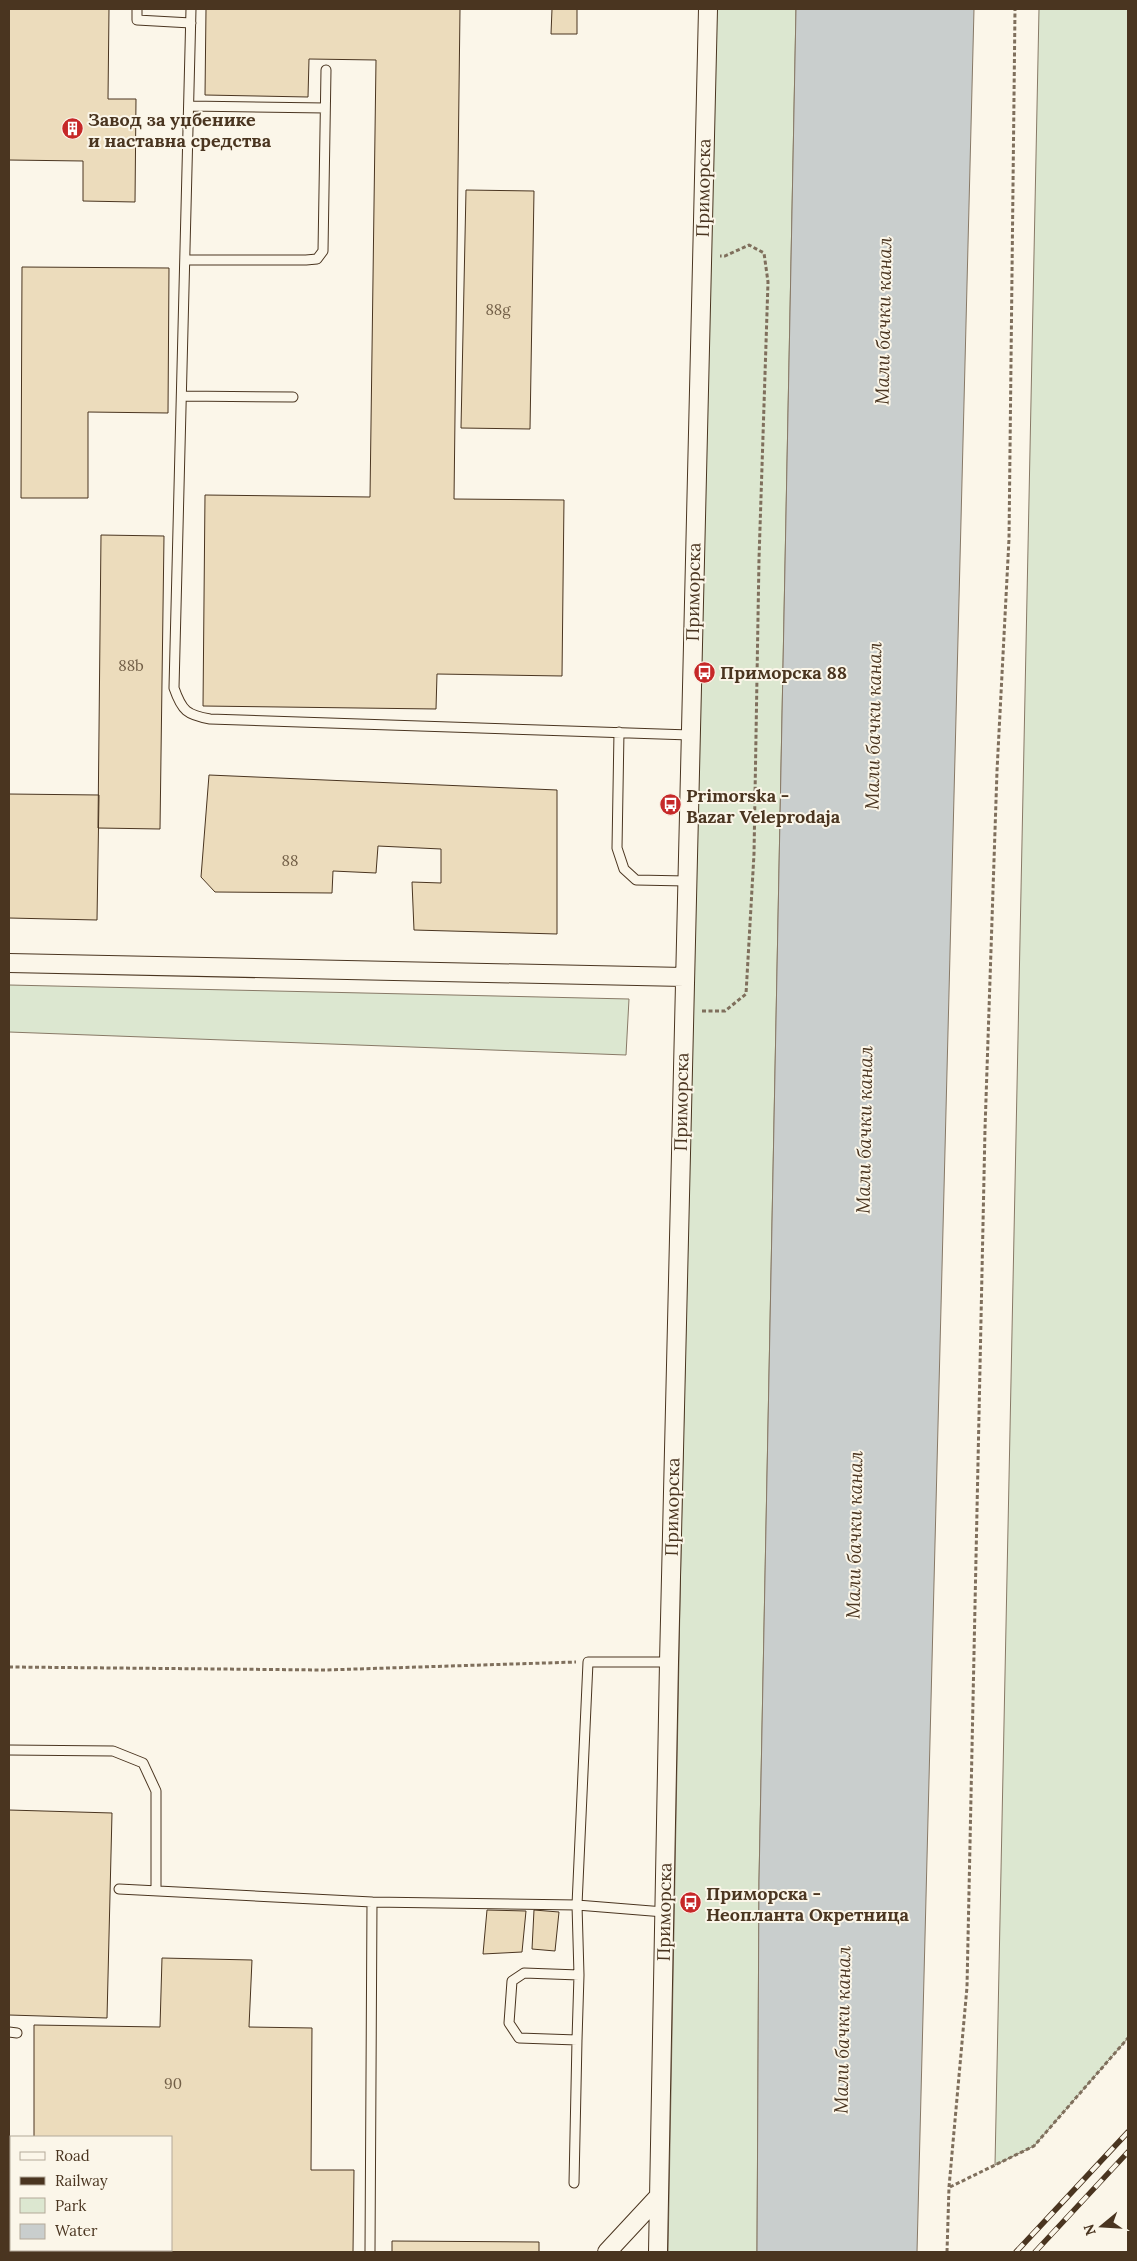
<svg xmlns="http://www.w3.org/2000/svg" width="1137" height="2261" viewBox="0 0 1137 2261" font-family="Lora,serif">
<rect width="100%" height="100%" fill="#fbf6e9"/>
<path fill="#dce7d0" stroke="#887966" d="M716,9h80l-37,1872 -2,371h-89l14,-758z
M1039,9h89v2029l-94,108 -39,19z
M9,985l620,14 -3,56 -617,-23z"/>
<path fill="#c9cecd" stroke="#887966" d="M796,9h178l-57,2243h-160l2,-371z"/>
<path fill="#ecdcbc" stroke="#4a3520" d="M9,9h100l-1,90h28l-1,103 -52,-1v-40l-74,-1z
M206,9h254l-6,490 110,1 -2,176 -125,-2 -1,35 -233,-3 2,-211 165,2 6,-437 -67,-1 -1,38 -103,-2z
M552,9h25v25h-26z
M466,190l68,1 -4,238 -69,-1z
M22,267l147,1 -1,145 -80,-1v86h-67z
M101,535l63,1 -4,293 -62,-1z
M209,775l348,15v144l-143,-4 -2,-48 29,1v-34l-63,-3 -2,27 -43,-2 -1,22 -117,-1 -14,-15z
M9,794l90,1 -2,125 -88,-2z
M9,1810l103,3 -5,205 -98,-3z
M487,1910l39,1 -4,41 -39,2z
M534,1910l25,2 -4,39 -23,-2z
M162,1958l90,2 -3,67 63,1 -1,142h43l-1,82h-238v-2h56v-113h-137v-112l126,2z
M392,2241l147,1v10h-147z"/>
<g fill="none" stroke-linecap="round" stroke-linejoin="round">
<defs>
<path id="service" d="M137,9v11l54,3
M191,9l-17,679c8,23 13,27 36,31l480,16
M189,106l136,2
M186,260h120l11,-1 6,-8 3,-181
M182,396l111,1
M619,732l-2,116 7,21 12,11 50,1
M9,1750l104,1 30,12 13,28v100
M119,1889l253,13
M664,1912l-87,-7 11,-243h81
M9,2032l8,1
M577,2040l2,-65
M370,2252l2,-350 205,3 2,70 -55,-2 -12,8 -3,42 10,15 58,2 -3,143"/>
<path id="minor" d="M9,963l675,14
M607,2252l52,-56
M658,2252l11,-590 39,-1653"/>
</defs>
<use href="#service" stroke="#4a3520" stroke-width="11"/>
<use href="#minor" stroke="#4a3520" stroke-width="20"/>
<path stroke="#7f6f5c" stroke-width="3" stroke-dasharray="4 2.5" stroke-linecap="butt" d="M702,1011h23l21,-17 8,-140 5,-295 9,-277 -4,-29 -15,-8 -24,11h-5
M9,1667l316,3 251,-8
M950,2187l84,-41 94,-108
M947,2252l2,-65 18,-200 18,-858 12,-358 12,-232 6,-530"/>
<use href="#service" stroke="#fbf6e9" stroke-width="9"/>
<use href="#minor" stroke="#fbf6e9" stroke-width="18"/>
<defs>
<path id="rail" d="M1016,2252l112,-120
M1035,2252l93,-100"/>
</defs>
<use href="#rail" stroke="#4a3520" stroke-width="5.5"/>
<use href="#rail" stroke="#fbf6e9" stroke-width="4" stroke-dasharray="11" stroke-linecap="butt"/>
</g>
<defs>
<symbol id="building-disc" viewBox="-11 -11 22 22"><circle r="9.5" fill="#c62828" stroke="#fbf6e9"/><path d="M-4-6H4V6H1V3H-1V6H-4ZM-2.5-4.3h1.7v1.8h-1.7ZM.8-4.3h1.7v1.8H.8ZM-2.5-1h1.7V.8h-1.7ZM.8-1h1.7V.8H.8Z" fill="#fff"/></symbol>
<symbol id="bus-disc" viewBox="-11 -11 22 22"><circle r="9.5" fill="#c62828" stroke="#fbf6e9"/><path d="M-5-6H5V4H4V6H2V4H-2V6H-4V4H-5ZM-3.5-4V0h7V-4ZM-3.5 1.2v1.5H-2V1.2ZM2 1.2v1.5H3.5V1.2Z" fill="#fff"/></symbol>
</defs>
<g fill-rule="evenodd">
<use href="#building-disc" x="60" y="116" width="25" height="25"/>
<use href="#bus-disc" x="692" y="660" width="25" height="25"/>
<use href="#bus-disc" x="658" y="792" width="25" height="25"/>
<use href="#bus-disc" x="678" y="1890" width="25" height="25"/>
</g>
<g text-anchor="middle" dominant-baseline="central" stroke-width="4" stroke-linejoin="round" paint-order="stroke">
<g font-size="15" fill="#725f47">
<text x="498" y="309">88g</text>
<text x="131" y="665">88b</text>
<text x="290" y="860">88</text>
<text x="173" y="2083">90</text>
</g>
<g font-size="18" font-weight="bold" fill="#4a3520" stroke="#fbf6e9" text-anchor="start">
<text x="88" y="119">Завод за уџбенике<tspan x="88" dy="21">и наставна средства</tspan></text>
<text x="720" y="672">Приморска 88</text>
<text x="686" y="795">Primorska -<tspan x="686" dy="21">Bazar Veleprodaja</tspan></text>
<text x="706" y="1893">Приморска -<tspan x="706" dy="21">Неопланта Окретница</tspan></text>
</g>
<g font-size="18" fill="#4a3520" stroke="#fbf6e9">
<text transform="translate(703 188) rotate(-89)">Приморска</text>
<text transform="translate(693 592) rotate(-89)">Приморска</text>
<text transform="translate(681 1102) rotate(-89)">Приморска</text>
<text transform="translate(672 1507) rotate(-89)">Приморска</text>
<text transform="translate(664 1912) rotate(-89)">Приморска</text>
</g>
<g font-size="19" font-style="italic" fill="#4a3520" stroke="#fbf6e9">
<text transform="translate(883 321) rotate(-89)">Мали бачки канал</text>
<text transform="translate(873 726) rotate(-89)">Мали бачки канал</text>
<text transform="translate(864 1130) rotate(-89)">Мали бачки канал</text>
<text transform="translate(854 1535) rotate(-89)">Мали бачки канал</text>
<text transform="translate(842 2030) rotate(-89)">Мали бачки канал</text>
</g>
</g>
<rect width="1137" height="2261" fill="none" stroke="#4a3520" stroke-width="20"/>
<rect x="10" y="2136" width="162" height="115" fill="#fbf6e9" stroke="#b4a999"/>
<rect x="20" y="2152" width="25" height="8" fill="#fbf6e9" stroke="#b4a999"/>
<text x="55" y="2161" font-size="15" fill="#4a3520">Road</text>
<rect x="20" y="2177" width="25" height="8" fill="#4a3520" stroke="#b4a999"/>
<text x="55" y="2186" font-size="15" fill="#4a3520">Railway</text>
<rect x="20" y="2198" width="25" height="15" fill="#dce7d0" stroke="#b4a999"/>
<text x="55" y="2211" font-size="15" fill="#4a3520">Park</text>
<rect x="20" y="2224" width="25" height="15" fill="#c9cecd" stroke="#b4a999"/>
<text x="55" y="2236" font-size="15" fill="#4a3520">Water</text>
<g transform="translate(1102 2226) rotate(252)" stroke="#fbf6e9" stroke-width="4" paint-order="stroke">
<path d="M0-4L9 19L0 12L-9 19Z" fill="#4a3520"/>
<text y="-8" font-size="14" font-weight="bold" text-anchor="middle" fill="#4a3520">N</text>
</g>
</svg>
